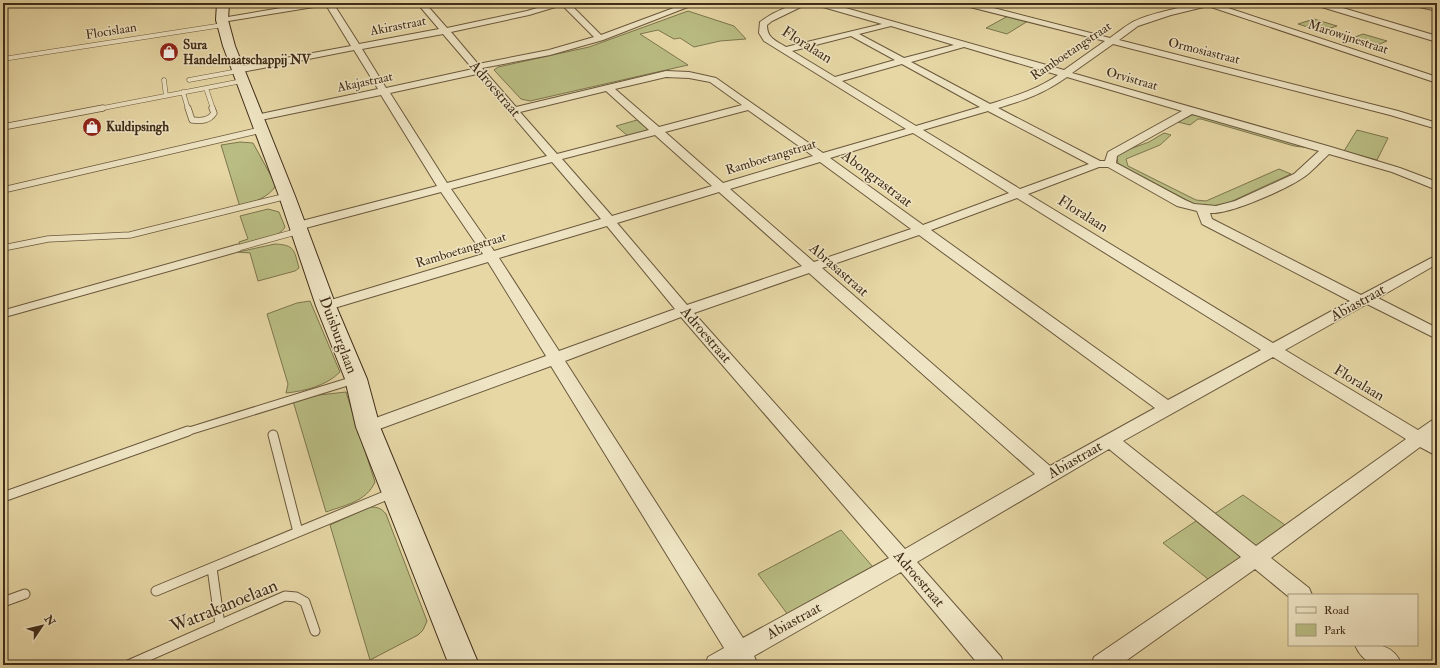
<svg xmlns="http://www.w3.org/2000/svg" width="1440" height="668" viewBox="0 0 1440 668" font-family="'IM FELL Double Pica',serif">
<rect width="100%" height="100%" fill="#e6d7a5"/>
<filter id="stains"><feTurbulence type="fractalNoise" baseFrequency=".005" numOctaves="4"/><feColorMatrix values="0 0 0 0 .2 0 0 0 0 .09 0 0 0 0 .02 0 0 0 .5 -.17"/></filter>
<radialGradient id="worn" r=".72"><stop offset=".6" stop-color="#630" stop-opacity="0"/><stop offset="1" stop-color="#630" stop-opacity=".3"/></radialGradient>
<path fill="#b9bd83" stroke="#7d754e" d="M688,11l46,15 12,13 -26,2 -26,6 -14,-9 -6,1 -16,-9 -18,4 48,31 -158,36 -9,-2 -27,-29 4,-3 91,-20z
M1008,16l20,5 -21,13 -21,-6z
M1314,19l23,7 -16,5 -23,-7z
M1363,34l24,7 -17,7 -23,-8z
M1197,114l113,34 -16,-2 -93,-27h-3l-8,6 -12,-3 14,-7z
M637,120l13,10 -22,6 -12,-10z
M1357,130l31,8 -11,22 -33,-9z
M1164,133l7,2 -11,10 -34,14 2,7 68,34 10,1 73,-32 12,5 -63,29 -21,4 -13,-3 -76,-40 -1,-7 5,-5 27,-10z
M240,142l13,1 23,42c-6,12 -24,18 -36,22l-19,-62z
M268,209l11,3 6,15c-5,11 -34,15 -45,19l-1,-4 9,-3 -8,-23z
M275,244c20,1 19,6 24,24l-4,3 -37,10 -8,-28 -12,-1z
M310,301l30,71c-14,14 -35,19 -54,21l2,-9 -21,-70 30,-11z
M346,392l29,90c-9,20 -30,23 -49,30l-33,-111 26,-6z
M1243,495l42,30 -29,22 -45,-31z
M370,507c8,0 11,1 16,7l41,107 -4,9 -5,5 -48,25 -40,-135z
M1196,521l45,36 -33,22 -45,-36z
M841,530l32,37 -85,48 -30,-41z"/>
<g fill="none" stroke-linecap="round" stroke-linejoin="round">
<defs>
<path id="lane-far3" d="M3,59l220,-34
M164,80l2,16
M189,80l49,-9
M206,88l7,21
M183,92l5,17
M98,109l144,-28"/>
<path id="lane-far2" d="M188,108l4,12c9,1 17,1 22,-7l-2,-5
M3,127l100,-19
M3,190l258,-60
M3,248l45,-9 82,-4 157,-39
M234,249l65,-18"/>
<path id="lane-far1" d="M3,314l235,-66
M186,432l168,-52"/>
<path id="lane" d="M273,435l25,97
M3,497l185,-66
M212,568l8,57
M156,591l236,-98
M3,602l22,-8
M128,665l157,-69 11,1 9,5 10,29"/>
<path id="street" d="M311,3h22l26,41 80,-15 -22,-26h8l22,25 80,-17 27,-8h15l32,32 86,-32h11l-95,37 -53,15 -68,13 34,39 150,-36 23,1 27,6 107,75 83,-24 -142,-88 -5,-8 1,-11c13,-10 33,-19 49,-19l-37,18 -5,4c0,13 8,15 19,22l96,-23 -66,-19 -1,-2h13l236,67 41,-29 -143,-36 -1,-2h13l136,35c7,-5 14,-11 21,-15 15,-9 64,-20 82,-20l224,74v6l-229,-77 -37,9 -33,11 -19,14 279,71 39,12v6l-47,-14 -277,-71 -41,29 259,74 69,21 37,14v8l-45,-18 -63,-18c-9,8 -18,19 -28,25 -17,11 -72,36 -91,34l2,6 149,76 76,-40v9l-59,34 59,30v11l-70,-35 -82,46 133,80 13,-9 6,-2v15l-5,4 5,3v15l-17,-9 -149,111 38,30 3,7h-23v2l-34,-28 -135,96h-29l3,-8 147,-100 -132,-108 -192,113 84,95 3,8h-25l-78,-93 -147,84 4,9h-53l3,-8 16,-9 -173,-282 -177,65 -6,2 -6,-2 -3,-4 3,-4 184,-67 -58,-94 -157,47 -5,2 -5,-2 -2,-3 2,-3 162,-49 -42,-62 -143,38 -4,-1 -2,-3 2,-3 143,-37 -56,-91 -125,26 -5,-3 5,-3 122,-26 -24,-39 -117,23 -3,-1 -2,-2 2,-2 3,-1 114,-21 -25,-41 -104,17 -4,-2 4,-2zM562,5l32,32 -45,13 -71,14 -27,-32 78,-17zM891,26l63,19 -50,13 -45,-24zM443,34l30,35 -87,19 -24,-39zM851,36l44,24 -60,17 -43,-26zM964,47l94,28c-22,15 -43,21 -68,29l-79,-42zM902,64l78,43 -64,19 -74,-45zM477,74l70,82 -100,27 -57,-90zM666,77l23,1 21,4 32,23 -83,22 -44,-38zM1067,77l115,34 -74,41 -3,9h-5l-102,-53c27,-8 45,-14 69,-31zM606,91l43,39 -92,24 -37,-42zM748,110l65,46 -90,27 -58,-51zM988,111l101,53 -69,25 -97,-59zM1192,114l127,37 -25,23 -59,27 -19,5 -22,-2 -9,-4 -69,-37 1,-7zM913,133l96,60 -86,32 -93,-67zM655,135l57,51 -100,30 -50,-57zM552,162l49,57 -107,32 -43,-62zM820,162l91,67 -97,33 -84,-73zM1099,167h9l69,39 20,5 5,13 148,77 -77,42 -245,-149zM719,192l83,74 -115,39 -70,-82zM1017,198l244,152 -93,50 -237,-170zM607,226l68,83 -116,42 -60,-93zM919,235l236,173 -105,58 -228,-198zM809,273l226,201 -130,75 -211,-236zM681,317l208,241 -146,80 -178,-277zM1273,357l133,82 -150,107 -133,-105z
M1314,3h12l111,33v6l-122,-37z
M1410,3h13l14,4v4l-26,-6z
M1355,645c21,0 37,-3 47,20 -21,0 -37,3 -47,-20z"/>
<path id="secondary" d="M217,3h12l-1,17 7,26 60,150 41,110 31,73 13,48 99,238h-30l-93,-238 -11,-48 -29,-73 -37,-110 -56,-150 -7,-26z"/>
</defs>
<use href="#lane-far3" stroke="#6a583c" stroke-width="5"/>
<use href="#lane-far2" stroke="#6a583c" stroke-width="7"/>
<use href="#lane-far1" stroke="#6a583c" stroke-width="9"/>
<use href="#lane" stroke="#6a583c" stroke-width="11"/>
<use href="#street" stroke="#6a583c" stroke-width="2"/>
<use href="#secondary" stroke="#412d19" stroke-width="2"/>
<use href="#lane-far3" stroke="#efe5c4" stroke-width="4"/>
<use href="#lane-far2" stroke="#efe5c4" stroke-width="5.5"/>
<use href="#lane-far1" stroke="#efe5c4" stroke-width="7"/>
<use href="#lane" stroke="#efe5c4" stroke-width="9"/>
<use href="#street" fill="#efe5c4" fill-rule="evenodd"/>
<use href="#secondary" fill="#efe5c4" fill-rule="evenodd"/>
</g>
<defs>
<symbol id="shop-disc" viewBox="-11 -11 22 22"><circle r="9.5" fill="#8f2418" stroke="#efe5c4"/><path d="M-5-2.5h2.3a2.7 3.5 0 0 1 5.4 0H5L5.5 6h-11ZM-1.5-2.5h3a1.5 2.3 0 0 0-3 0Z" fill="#fff"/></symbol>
</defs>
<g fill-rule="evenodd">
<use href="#shop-disc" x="158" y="41" width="22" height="22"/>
<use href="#shop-disc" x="81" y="116" width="22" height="22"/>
</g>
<g text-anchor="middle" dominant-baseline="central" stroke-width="3" stroke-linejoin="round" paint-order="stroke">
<g font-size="13" fill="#412d19" stroke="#efe5c4">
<text transform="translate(398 26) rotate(-11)">Akirastraat</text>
<text transform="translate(111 31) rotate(-9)">Flocislaan</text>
<text transform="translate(1348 37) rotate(18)">Marowijnestraat</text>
<text transform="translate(1071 51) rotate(-34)">Ramboetangstraat</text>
<text transform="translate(1204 51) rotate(14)">Ormosiastraat</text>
<text transform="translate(1132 79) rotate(16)">Orvistraat</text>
<text transform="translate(365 82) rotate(-12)">Akajastraat</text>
<text transform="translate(771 157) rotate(-17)">Ramboetangstraat</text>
<text transform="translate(461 250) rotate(-17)">Ramboetangstraat</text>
</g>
<g font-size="13" font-weight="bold" fill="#412d19" stroke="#efe5c4" text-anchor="start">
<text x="183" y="45">Sura<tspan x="183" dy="15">Handelmaatschappij NV</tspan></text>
<text x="106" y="127">Kuldipsingh</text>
</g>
<g font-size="15" fill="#412d19" stroke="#efe5c4">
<text transform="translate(807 45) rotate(32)">Floralaan</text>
<text transform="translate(495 89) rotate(49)">Adroestraat</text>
<text transform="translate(877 179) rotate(37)">Abongrastraat</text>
<text transform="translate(1083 214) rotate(32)">Floralaan</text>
<text transform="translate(839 270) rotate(41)">Abrasastraat</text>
<text transform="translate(1358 303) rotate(-29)">Abiastraat</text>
<text transform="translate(338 335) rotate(69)">Duisburglaan</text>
<text transform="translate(706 335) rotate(49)">Adroestraat</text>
<text transform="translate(1359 383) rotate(31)">Floralaan</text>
<text transform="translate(1075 460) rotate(-30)">Abiastraat</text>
<text transform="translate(919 579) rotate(49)">Adroestraat</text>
<text transform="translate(794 621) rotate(-29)">Abiastraat</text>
</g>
<g font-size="18" fill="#412d19" stroke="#efe5c4">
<text transform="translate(224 606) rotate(-22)">Watrakanoelaan</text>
</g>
</g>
<rect width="1440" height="668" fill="none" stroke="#e6d7a5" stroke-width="16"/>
<rect x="4" y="4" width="1432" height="660" fill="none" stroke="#412d19" stroke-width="2"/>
<rect x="8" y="8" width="1424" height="652" fill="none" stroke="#412d19"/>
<rect x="1288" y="594" width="130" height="52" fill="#efe5c4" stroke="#a99b80"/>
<rect x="1296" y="607" width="20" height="6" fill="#efe5c4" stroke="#a99b80"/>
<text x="1324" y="614" font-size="12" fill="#412d19">Road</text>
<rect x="1296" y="624" width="20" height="12" fill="#b9bd83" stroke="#a99b80"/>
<text x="1324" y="634" font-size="12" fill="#412d19">Park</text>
<g transform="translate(42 626) rotate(55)" stroke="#efe5c4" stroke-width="3" paint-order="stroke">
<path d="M0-3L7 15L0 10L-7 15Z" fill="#412d19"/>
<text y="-6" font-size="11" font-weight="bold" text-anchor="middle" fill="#412d19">N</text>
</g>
<rect width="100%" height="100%" filter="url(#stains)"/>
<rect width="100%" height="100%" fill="url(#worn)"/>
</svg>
